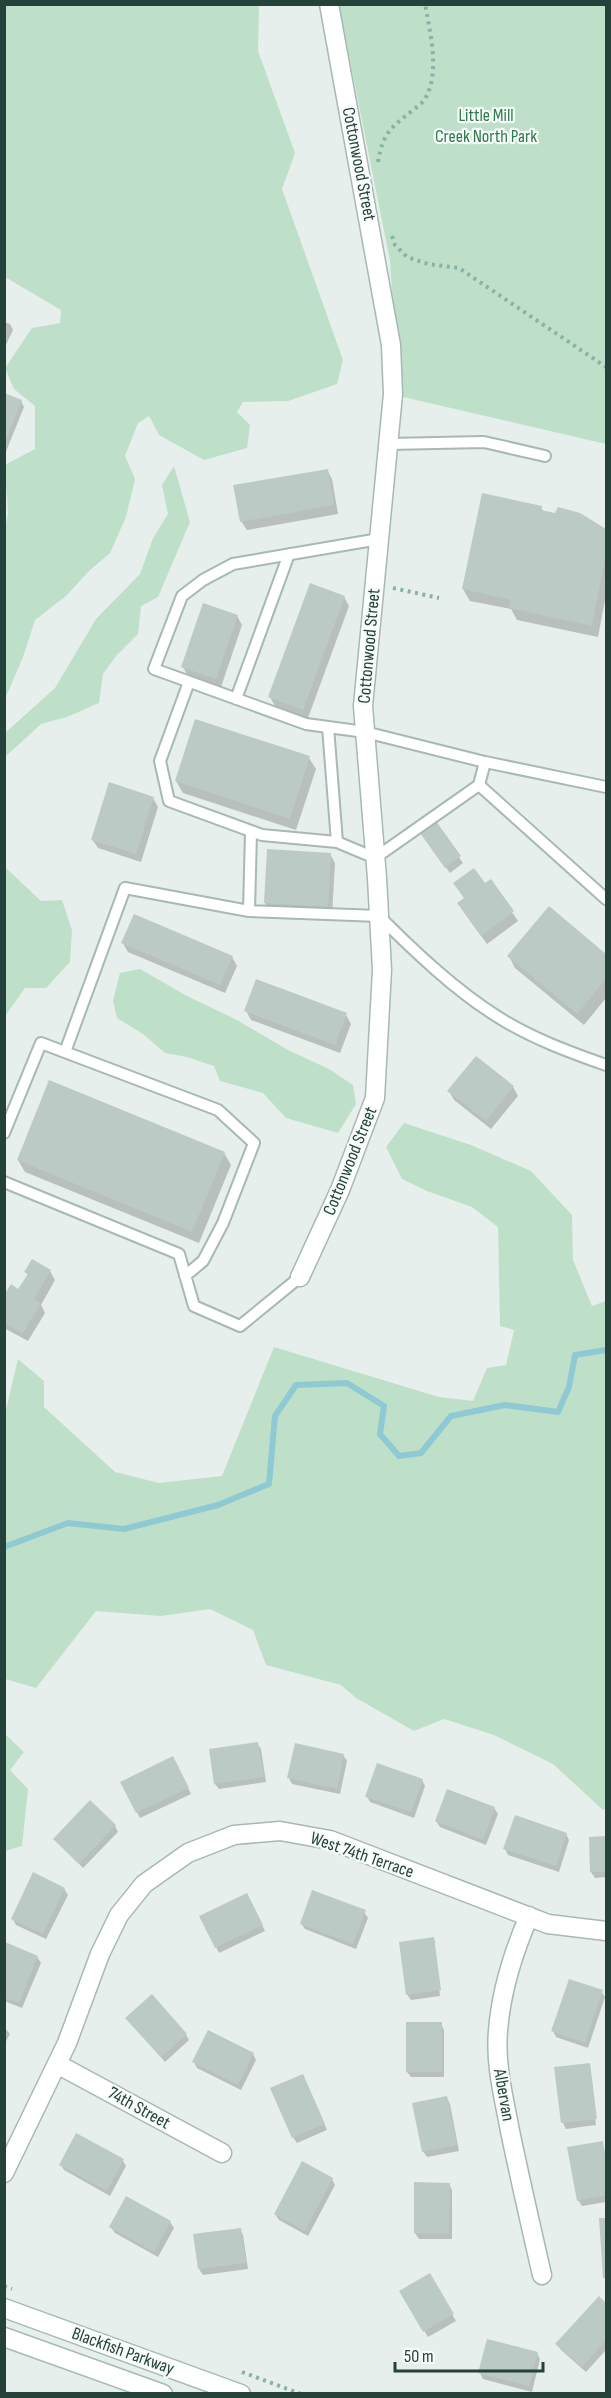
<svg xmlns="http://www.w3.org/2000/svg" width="611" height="2398" viewBox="0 0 611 2398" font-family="'Sofia Sans Condensed',sans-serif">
<rect width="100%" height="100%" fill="#e6efeb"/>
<path fill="#bfe0c8" d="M5,4l254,1 -1,46 37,102 -13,36 61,171 -6,24 -49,17 -45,1 -6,10 13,13 -3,23 -43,12 -45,-25 -10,-19 -11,7 -13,33 10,23 -9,38 -16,36 -21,18 -23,25 -31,24 -12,37 -18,42 -1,-165 4,-20 -3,-49 30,-16v-43l-21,-17 -9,-21 27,-40 28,-5 1,-13 -56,-33z
M339,5h267v439l-207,-48 -9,-135z
M174,466l16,56 -32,75 -17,9 -3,28 -22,22 -13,18 -4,29 -32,14 -26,7 -36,33v-24l50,-45 41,-69 44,-45 13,-36 15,-24 -6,-29z
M5,867l36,34 21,-1 10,30 -2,32 -24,26h-21l-20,28z
M140,969l47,27 48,23 53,31 41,19 24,16 3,19 -18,29 -52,-15 -23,-25 -43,-12 -6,-15 -27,-9 -22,-4 -22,-19 -26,-16 -4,-17 7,-28z
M404,1123l67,22 60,26 41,44 1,45 19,46 14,-5v507l-3,2 -50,-46 -59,-29 -50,-16 -30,12 -58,-33 -15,-13 -75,-20 -13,-35 -43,-21 -49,7 -65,-5 -60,77 -31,-9 -1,-261 14,-59 26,22v26l71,65 44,11 63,-7 52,-129 165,50 34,4 14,-33 19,-3 8,-35 -14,-4 -2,-99 -26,-20 -45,-16 -25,-12 -16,-32z
M5,1734l19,18 -14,18 18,19 -6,57 -17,5z"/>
<path fill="#0003" d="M4,322l6,2 3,6 -9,19z
M4,395l17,6 3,6 -19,47z
M327,470l5,9 6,35 -91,16 -6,-9z
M541,508l3,4 11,3 25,-1 26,16v65l-8,42 -81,-17 -6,-11 -41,-8 -7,-12z
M344,597l5,9 -41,112 -33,-12 -5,-9z
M237,616l5,9 -21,62 -33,-11 -5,-9z
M309,758l7,11 -20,61 -113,-37 -7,-12z
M153,798l5,9 -17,55 -43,-14 -6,-9z
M435,824l28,39 -13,10 -25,-34z
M330,854l5,9 -3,53 -62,-4 -5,-9z
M491,881l27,40 -31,23 -23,-32 1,-13 -10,-15 30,2z
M549,908l57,47v43l-22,27 -69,-57 -6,-12z
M123,943l109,14 5,9 -12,27 -97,-41z
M246,1011l100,4 5,9 -11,29 -89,-33z
M513,1087l5,9 -27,33 -37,-29 -5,-9z
M224,1153l7,12 -32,78 -174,-71 -7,-12z
M32,1261l18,10 5,9 -14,25 4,8 -17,28 -24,-13v-30l15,-7 9,-15 -2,-4z
M257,1743l4,6 5,33 -47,7 -4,-5z
M343,1755l4,6 -7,33 -48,-10 -3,-6z
M176,1764l15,30 -51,24 -18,-36z
M422,1780l3,6 -11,32 -44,-16 -3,-6z
M494,1808l4,6 -12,31 -46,-18 -4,-6z
M115,1826l3,6 -35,36 -28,-29z
M566,1834l3,6 -10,32 -51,-17 -3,-6z
M590,1838h16v39l-11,1 -4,-6z
M64,1889l4,6 -22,44 -30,-14 -3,-6z
M250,1900l15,31 -46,22 -3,-6z
M364,1912l4,6 -12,31 -51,-20 -4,-6z
M433,1939l3,4h-2l6,53 -29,4 -4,-6z
M6,1944l31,13 4,6 -19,45 -18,-7z
M601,1991l4,6 -17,51 -32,-11 -3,-6z
M131,2024l55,11 3,5 -24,22z
M441,2024l3,6v47h-33l-4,-5z
M4,2027l6,7 -6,11z
M253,2054l3,6 -15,30 -44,-22 -3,-6z
M589,2064l2,5h-2l7,56 -30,4 -3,-6z
M305,2081l22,49 -30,13 -4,-6z
M447,2098l3,6 9,47 -32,6 -4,-6z
M602,2143l4,12v47l-24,4 -4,-6z
M123,2161l3,5 -16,30 -46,-26 -3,-5z
M332,2179l3,6 -27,51 -29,-16 -4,-6z
M449,2184l3,6v49h-33l-4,-6z
M606,2219v62l-2,-4 -4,-57z
M170,2222l4,6 -16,29 -43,-24 -4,-6z
M240,2229l3,6 5,34 -45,6 -4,-6z
M429,2275l27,46 -28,16 -27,-45z
M599,2298l7,7v45l-20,22 -25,-22 -4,-6z
M537,2353l3,6 -8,33 -49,-13 -3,-6z"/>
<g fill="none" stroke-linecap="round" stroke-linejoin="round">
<path stroke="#8ec9d4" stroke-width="6" d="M4,1547l64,-24 56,6 94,-24 51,-21 6,-68 21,-31 51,-2 37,23 -4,28 19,22 22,-3 30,-37 54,-11 53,7 11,-25 6,-32 31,-5"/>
</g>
<path fill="#bbcac4" d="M4,393l18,7 -17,43h-1z
M328,469l6,36 -94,17 -7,-37z
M482,493l60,13 -1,4 14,3 3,-6 22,6 26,16v25l-14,72 -83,-18 1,-8 -48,-11z
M310,583l35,13 -42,114 -35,-13z
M203,603l35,12 -22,64 -35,-12z
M195,719l115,37 -20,63 -115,-38z
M109,782l45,15 -18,57 -45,-14z
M436,821l25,35 -16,12 -25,-35z
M267,849l64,4 -3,54 -64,-4z
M474,868l11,15 6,-4 23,32 -33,25 -24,-33 7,-5 -11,-15z
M549,906l57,48v25l-29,35 -70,-58z
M134,914l99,42 -13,29 -99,-42z
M256,979l91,34 -12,32 -91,-34z
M476,1056l38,30 -28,35 -39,-30z
M49,1080l176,72 -33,80 -175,-72z
M32,1259l19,11 -17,29 7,4 -18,30 -19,-10v-28l7,-11 7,5 10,-15 -4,-2z
M258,1742l6,35 -50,7 -5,-35z
M295,1743l49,11 -7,35 -50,-11z
M173,1756l16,32 -53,25 -16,-31z
M377,1763l46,16 -12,33 -46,-15z
M447,1789l48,18 -12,33 -48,-19z
M90,1800l26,25 -37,39 -26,-25z
M515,1815l52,18 -11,33 -53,-17z
M606,1836v36h-16l-1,-35z
M33,1872l32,16 -22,46 -32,-15z
M312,1890l54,20 -13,34 -53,-20z
M247,1893l16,32 -48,23 -16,-32z
M434,1937l7,53 -35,5 -7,-53z
M5,1942l33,14 -19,47 -15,-5z
M569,1979l34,11 -18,53 -34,-12z
M152,1994l35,40 -26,23 -36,-39z
M406,2022h36v50h-36z
M208,2030l46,23 -16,32 -46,-23z
M590,2063l7,56 -36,4 -7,-56z
M303,2074l22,50 -33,14 -22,-50z
M447,2096l10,49 -35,7 -10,-49z
M76,2133l48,26 -17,32 -48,-26z
M603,2141l3,22v32l-29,6 -10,-54z
M302,2161l31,17 -28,53 -31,-17z
M414,2182l36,1 -1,51 -35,-1z
M126,2196l45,25 -17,31 -45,-25z
M599,2218h7v59l-3,1z
M241,2228l5,35 -48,6 -5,-35z
M430,2273l24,41 -31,18 -24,-41z
M599,2296l7,7v37l-24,27 -27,-23z
M487,2339l51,13 -9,34 -51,-13z"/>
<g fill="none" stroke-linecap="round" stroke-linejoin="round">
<defs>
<path id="service" d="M388,444l96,-2 61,14
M379,539l-146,25 -30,16 -21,16 -28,73 152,55 59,8 120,30 121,25
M189,682l-29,79 9,40 93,34 75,7
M236,699l53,-145
M328,727l9,115 38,16 104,-73
M485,762l-6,23 127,114
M251,832l-2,79 130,5c35,35 77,75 119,101 33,21 71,35 108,48
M65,1052l60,-164 124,23
M4,1133l37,-90 177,67 36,33 -31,80 -20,38 -18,15
M4,1182l175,72 15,52 46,20 60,-49"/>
<path id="minor" d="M300,1277l40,-87 35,-92 7,-128 -5,-92 -14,-172 30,-312 -2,-49 -62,-341
M529,1916c-16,37 -28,75 -31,115 -3,34 6,67 12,100 10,48 21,96 32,144
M57,2064l165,89
M4,2173l63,-130 33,-89 19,-39 25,-31 44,-31 46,-18 46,-4 50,9 218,84 58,7"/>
<path id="secondary" d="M4,2308l237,86
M4,2337l159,57"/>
</defs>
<use href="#service" stroke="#a8b8b2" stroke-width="14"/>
<use href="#minor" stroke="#a8b8b2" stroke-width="21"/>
<use href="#secondary" stroke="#a4bbb3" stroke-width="21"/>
<path stroke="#86b3a5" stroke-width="4" stroke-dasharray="3 4.5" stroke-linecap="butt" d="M378,162c5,-30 13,-34 35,-52 5,-4 11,-8 13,-13 14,-27 4,-65 -1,-93
M392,236l3,9 12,12 21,7 31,4 147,99
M393,588l46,10
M4,2286l8,3
M242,2372l59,22"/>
<use href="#service" stroke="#fff" stroke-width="10"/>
<use href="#minor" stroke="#fff" stroke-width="18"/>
<use href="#secondary" stroke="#fff" stroke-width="18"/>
</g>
<g text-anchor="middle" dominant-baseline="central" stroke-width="4.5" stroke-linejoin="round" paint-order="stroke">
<g font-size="18" fill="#2d7a4b" stroke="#f7fbf9">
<text x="486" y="115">Little Mill<tspan x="486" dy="21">Creek North Park</tspan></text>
</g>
<g font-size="18" fill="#24423a" stroke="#f7fbf9">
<text transform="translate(359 164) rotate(79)">Cottonwood Street</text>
<text transform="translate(369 646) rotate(-85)">Cottonwood Street</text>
<text transform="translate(350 1161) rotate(-68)">Cottonwood Street</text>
<text transform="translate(362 1855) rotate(19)">West 74th Terrace</text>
<text transform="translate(504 2095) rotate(80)">Albervan</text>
<text transform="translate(139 2108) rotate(29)">74th Street</text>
<text transform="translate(123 2351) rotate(20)">Blackfish Parkway</text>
</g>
</g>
<rect width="611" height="2398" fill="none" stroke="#24423a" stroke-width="12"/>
<path d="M395 2362v9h148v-9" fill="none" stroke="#24423a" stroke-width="3"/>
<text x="404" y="2362" font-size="18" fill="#24423a" stroke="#f7fbf9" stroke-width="4.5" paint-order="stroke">50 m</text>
</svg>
